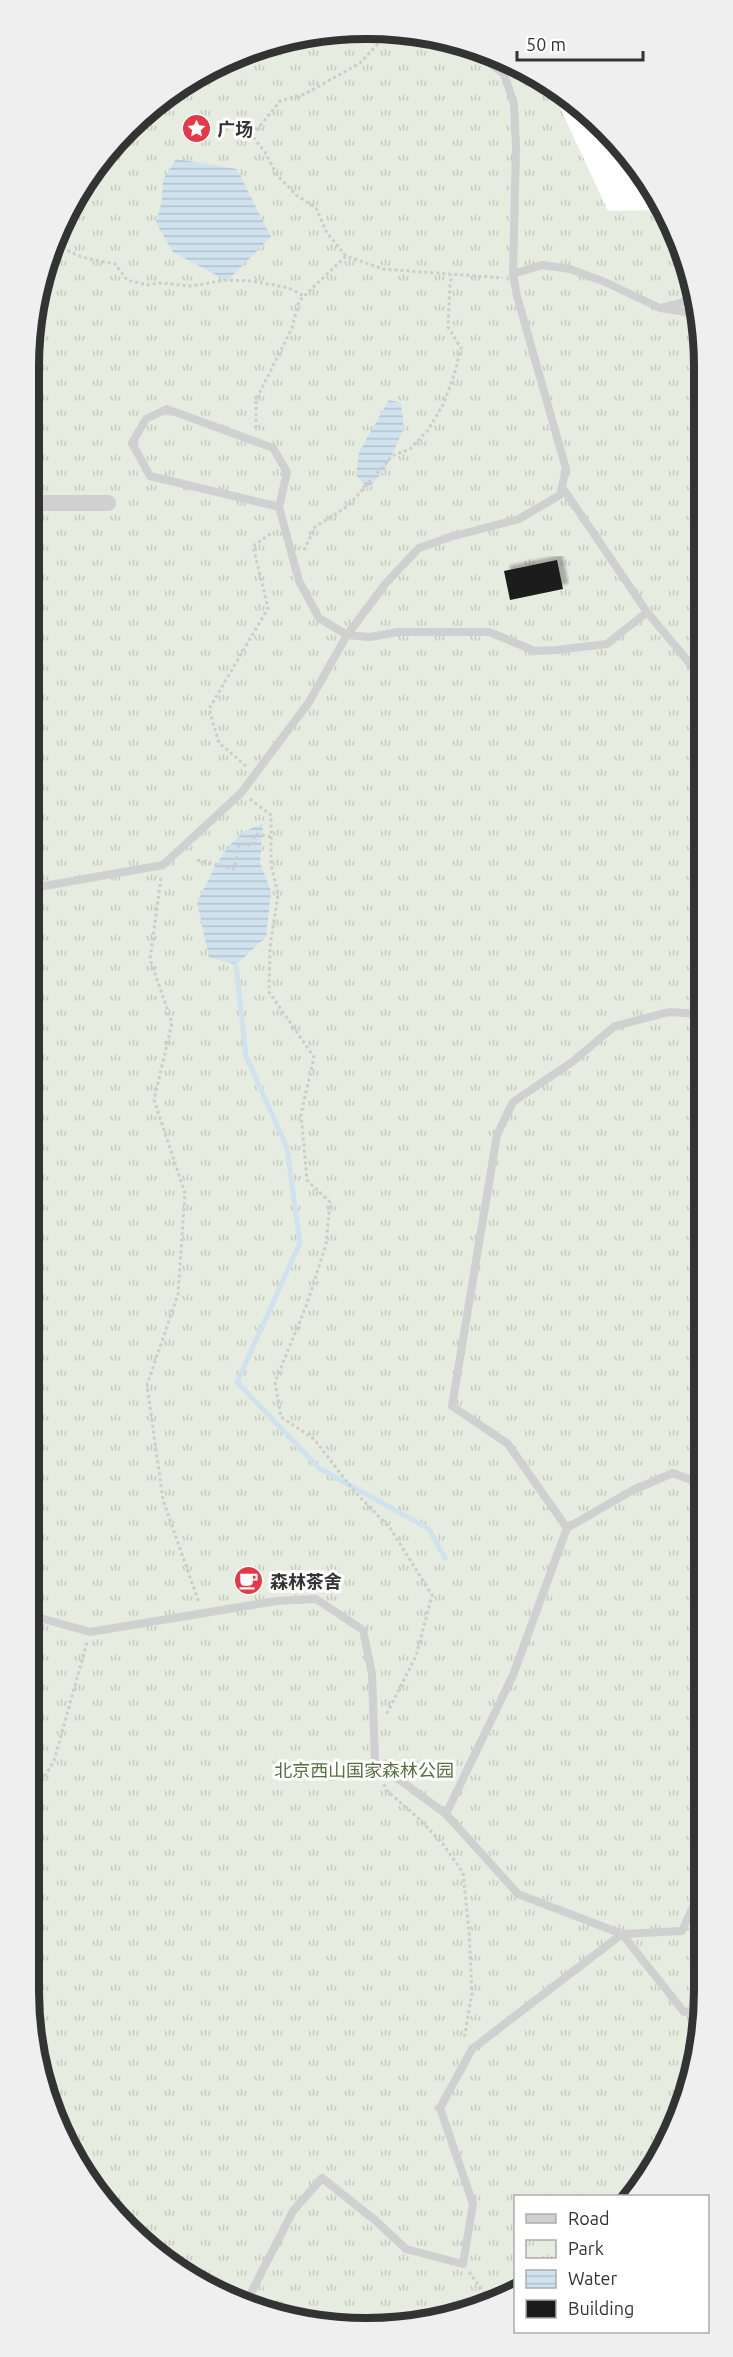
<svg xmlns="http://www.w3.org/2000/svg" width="733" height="2357" viewBox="0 0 733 2357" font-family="Ubuntu,'Noto Sans SC',sans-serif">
<defs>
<pattern id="park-tufts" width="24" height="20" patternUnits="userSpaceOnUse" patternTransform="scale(1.5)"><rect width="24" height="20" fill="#e6ecdf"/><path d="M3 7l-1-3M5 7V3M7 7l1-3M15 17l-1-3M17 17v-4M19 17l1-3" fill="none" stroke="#c6cbc0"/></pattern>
<pattern id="water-rules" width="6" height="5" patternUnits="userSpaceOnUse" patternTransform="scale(1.5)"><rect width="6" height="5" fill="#cfe2ee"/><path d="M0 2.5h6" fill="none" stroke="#b2c2cd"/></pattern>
<filter id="shadow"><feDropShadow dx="5.5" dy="-5.5" stdDeviation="1.5" flood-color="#0004"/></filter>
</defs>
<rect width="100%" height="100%" fill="#fff"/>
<path fill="url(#park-tufts)" d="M301,35h132l102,39 15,12 58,125 57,-1 5,7 32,106 -4,1734 -51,122 -18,17h-113l-1,93 -61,28 -131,9 -106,-33 -104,-79 -59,-94 -25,-130 6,-1690 51,-122 93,-93z"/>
<path fill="url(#water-rules)" d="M176,159l61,10 34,68 -44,44 -54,-29 -17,-29 6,-23 1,-20z
M389,400l12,3 3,25 -18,40 -18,21 -12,-14 3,-23z
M263,824l-3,39 11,28 -5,46 -30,28 -27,-8 -12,-55c17,-31 29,-68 66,-78z"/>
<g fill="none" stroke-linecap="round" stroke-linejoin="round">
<path stroke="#cfe2ee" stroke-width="5" d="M236,965l10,91 41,92 13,95 -63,139 82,86 110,61 16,29"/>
</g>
<path fill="#1a1a1a" filter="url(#shadow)" d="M557,560l6,29 -53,11 -6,-29z"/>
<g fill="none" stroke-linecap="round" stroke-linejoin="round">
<path stroke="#cdcdcd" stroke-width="3" stroke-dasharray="3 3" stroke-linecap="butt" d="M386,35l-26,28 -55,31 -25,7 -28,35 13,16 12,23 19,20 20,13 11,25 19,23 37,13 120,9
M59,242c11,16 38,18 56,22l12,16 20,5 12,-2 32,3 35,-6 26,1 37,7 15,8
M256,428v-28l36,-72 7,-27 47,-45
M304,550l11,-23 33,-21 44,-50 18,-7 18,-19 16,-27 11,-31 6,-24 -13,-21 2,-44 2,-8
M246,766l-27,-23 -10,-34 59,-101 -15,-62 20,-14
M250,799l21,16v49l7,30 -8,53 -1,45 45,65 -13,57 6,66 23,22 -4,42 -19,60 -32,78 6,35 33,22 40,52 36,37 42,67 -16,61 -30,59
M197,860l37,9 5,-25 13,2 3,-12 16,3
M161,878l-11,81 22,64 -18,77 31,93 -7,101 -31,91 16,115 36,103
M384,1784l2,6 31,27 26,27 20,29 6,58 3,62 -8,46
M29,1802l25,-41 33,-119
M469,2272l21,28"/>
<path stroke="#d0d0d0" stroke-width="8" d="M513,274l29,-9 28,4 35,13 55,26 39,6
M664,307l30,-8
M279,507l-129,-31 -18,-33 14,-24 21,-10 106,39 14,24 -8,35 20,74 20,37 28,17 39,-52 33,-35 31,-11 69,-18 41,-24 6,-26 -49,-173 -4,-22 3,-126 -2,-44 -10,-30 -31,-24
M647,612l54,65
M33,888l130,-23 78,-72 68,-91 38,-67 23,2 28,-5h91l46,19 21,-1 51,-6 40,-32 -85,-125
M699,1483l-26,-10 -40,17 -66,38 -59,-84 -56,-38 45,-271 16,-33 59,-40 43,-36 54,-14 31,2
M567,1528l-54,147 -67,139 72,80 104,40
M30,1615l60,17 186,-31 40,-2 47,31 9,44 3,88 71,52
M698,2010l-14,2 -62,-78 60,-3 16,-35
M241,2301l10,-8 42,-82 29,-33 54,43 30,28 57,15 10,-60 -33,-96 32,-59 150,-115"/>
<path stroke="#d0d0d0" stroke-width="16" d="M34,503h74"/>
</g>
<defs>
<symbol id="sight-disc" viewBox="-11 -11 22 22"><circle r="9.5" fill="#e63946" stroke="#fff"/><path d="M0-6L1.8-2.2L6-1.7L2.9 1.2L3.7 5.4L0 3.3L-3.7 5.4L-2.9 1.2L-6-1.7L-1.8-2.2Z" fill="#fff"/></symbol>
<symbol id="cafe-disc" viewBox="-11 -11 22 22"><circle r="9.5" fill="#e63946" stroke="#fff"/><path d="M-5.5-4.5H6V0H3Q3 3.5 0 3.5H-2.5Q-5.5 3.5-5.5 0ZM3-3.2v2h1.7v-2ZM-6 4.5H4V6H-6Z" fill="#fff"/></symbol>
</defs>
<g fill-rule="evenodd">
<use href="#sight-disc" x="180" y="112" width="33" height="33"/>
<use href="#cafe-disc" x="232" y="1564" width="33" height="33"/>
</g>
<g text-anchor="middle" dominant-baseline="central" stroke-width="6" stroke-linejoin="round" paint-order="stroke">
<g font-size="18" font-weight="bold" fill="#333" stroke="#fff" text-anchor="start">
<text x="217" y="129">广场</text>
<text x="270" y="1581">森林茶舍</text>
</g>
<g font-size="18" fill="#56703f" stroke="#fff">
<text x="364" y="1770">北京西山国家森林公园</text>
</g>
</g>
<path d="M0 0H733V2357H0ZM366 39H367A327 327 0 0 1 694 366V1991A327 327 0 0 1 367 2318H366A327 327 0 0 1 39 1991V366A327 327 0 0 1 366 39Z" fill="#efefef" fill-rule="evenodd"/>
<path fill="none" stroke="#333" stroke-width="8" d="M366 39H367A327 327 0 0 1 694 366V1991A327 327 0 0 1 367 2318H366A327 327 0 0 1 39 1991V366A327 327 0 0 1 366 39Z"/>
<rect x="514" y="2195" width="195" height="138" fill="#ffffff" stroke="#adadad" stroke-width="1.5"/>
<rect x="526" y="2214" width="30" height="9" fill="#d0d0d0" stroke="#adadad" stroke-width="1.5"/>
<text x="568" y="2225" font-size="18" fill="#333333">Road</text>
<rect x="526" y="2240" width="30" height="18" fill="url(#park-tufts)" stroke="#adadad" stroke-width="1.5"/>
<text x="568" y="2255" font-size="18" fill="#333333">Park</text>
<rect x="526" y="2270" width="30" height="18" fill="url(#water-rules)" stroke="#adadad" stroke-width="1.5"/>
<text x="568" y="2285" font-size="18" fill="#333333">Water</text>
<rect x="526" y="2300" width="30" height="18" fill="#1a1a1a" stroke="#adadad" stroke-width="1.5"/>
<text x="568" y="2315" font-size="18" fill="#333333">Building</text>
<path d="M517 51v9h126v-9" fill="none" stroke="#333333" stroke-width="3"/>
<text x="526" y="51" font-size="18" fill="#333333" stroke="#ffffff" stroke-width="4.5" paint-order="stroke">50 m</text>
</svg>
